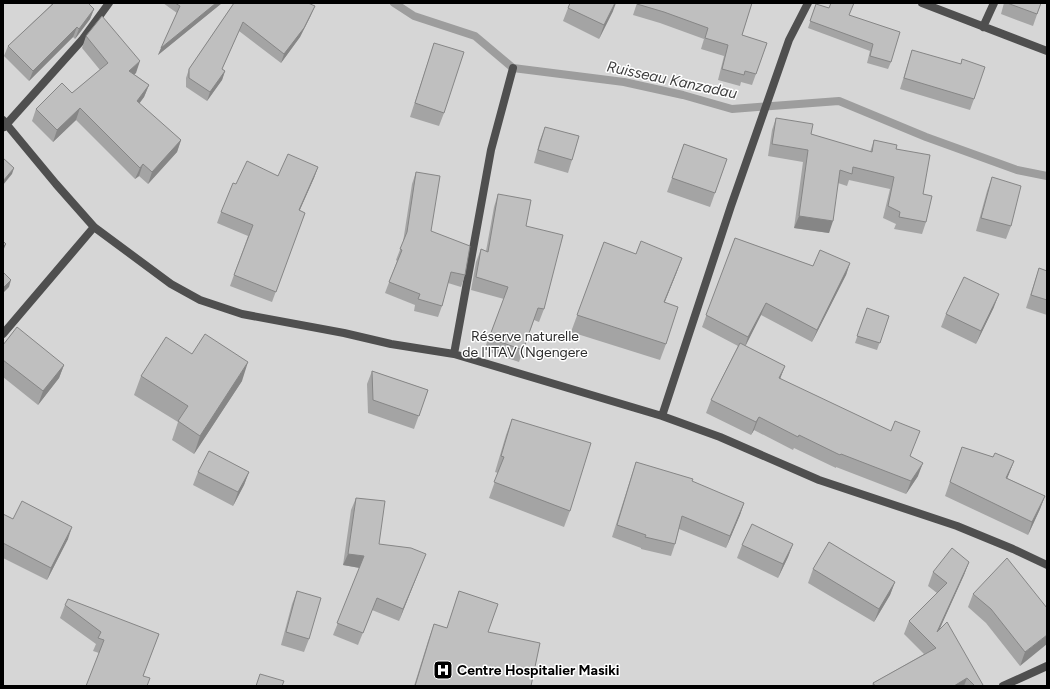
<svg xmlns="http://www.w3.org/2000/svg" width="1050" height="689" viewBox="0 0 1050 689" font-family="Figtree,sans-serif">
<rect width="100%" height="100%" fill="#fff"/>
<path fill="#d6d6d6" d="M3,3h1044v683h-1044z"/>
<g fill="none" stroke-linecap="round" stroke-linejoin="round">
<path stroke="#9d9d9d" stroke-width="8" d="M394,3l20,13 61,20 38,32 111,14 59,13 49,14 107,-8 87,36 91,33 30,6"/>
<path stroke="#4f4f4f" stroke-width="8" d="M922,3l125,48
M983,27l11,-24
M3,120l53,64 38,43 77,57 29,16 42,14 102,19 47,11 63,10 208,62 58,21 99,43 138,46 56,23 34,16
M4,127l78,-87 27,-37
M3,334l91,-107
M454,354l37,-204 22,-82
M662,416l69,-210 58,-166 19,-37
M1003,686l44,-20"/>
</g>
<path fill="#a4a4a4" d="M52,3h36l6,6 -4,10 -15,20 -2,-2 -44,44 -25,-25 4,-10 43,-41z
M163,3h59l-64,52 19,-42z
M234,3l77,12 -11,22 -19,26 -42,-32 -17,38 3,2 -3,9 -15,21 -21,-14v-9l3,-9z
M637,3h115l-10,32 25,8 -15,42 -11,-3 -1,4 -22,-6 6,-24 -23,-7 3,-10 -44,-16 -27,-8z
M1004,3h37l-8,23 -32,-12z
M816,4l33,11 42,47 -3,7 -21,-6 3,-12 -62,-23z
M568,8l45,3 -14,28 -36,-18z
M86,36l50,37 -2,1 15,11 -5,12 -5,7 42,36 -4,12 -29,32 -9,-8 -4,3 -59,-59 -23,22 -21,-21 4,-12 36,-16 28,-23 -18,-22z
M434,43l10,70 -5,13 -29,-9z
M912,50l62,49 -4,11 -70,-21z
M776,118l35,16 59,18 4,-12 22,9 27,45 3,28 -4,12 -28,-5 2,-5 -13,-6 7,-29 -41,-9 -2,6 -9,-3 -9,50 -35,-5 9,-66 -35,-6 4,-26z
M545,127l27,33 -4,13 -34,-10 6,-23z
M684,144l43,15 -17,48 -43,-15z
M318,167l-4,11 -15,33 6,2 -33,89 -42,-16 18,-50 -31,-13 4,-11 15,-28z
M416,172l15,59 34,44 -4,12 -13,-4 -6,23 -4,11 -24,-6 1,-6 -30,-12 12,-32 -1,-1 7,-18 9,-58z
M992,177l19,49 -5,13 -30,-8 11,-40z
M498,194l28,32 18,83 -5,13 -5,-2 -15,42 -35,-12 20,-51 -33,-9 5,-28 5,-13 5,2 8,-44z
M735,238l78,28 37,-3 -4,12 -34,67 -51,-27 -16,31 40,20 -5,12 130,78 8,20 -12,18 -70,-27v1l-42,-20 -1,2 -39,-20 -3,5 -45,-22 5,-13 27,-54 -36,-19z
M604,242l32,12 46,4 -6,16 -12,29 2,41 -6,16 -89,-28z
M1039,268l8,3v44l-21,-7z
M994,307l-18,37 -35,-17 5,-13z
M867,308l22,8 -12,34 -22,-7z
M3,345l61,20 -5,13 -21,27 -35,-28z
M192,354l50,27 -48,73 -22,-14 6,-18 -44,-27 7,-19z
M372,371l56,19 -14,39 -46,-16 -1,-29z
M512,419l58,92 -6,16 -75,-29 9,-25 -3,-1 11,-37z
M962,447l31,10 21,4 -7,17 38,18 -5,13 -12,26 -83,-39z
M636,462l108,41 -4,12 -14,33 -47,-19 -4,15 -4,12 -30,-7v-1l-29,-11 20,-63z
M198,472h51l-5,13 -11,21 -40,-21z
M356,498l23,46 42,22 -22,55 -27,-11 -14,35 -25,-10 27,-67 -17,-3 8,-55z
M3,514l10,5 55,20 -21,41 -44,-22z
M793,544l-5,13 -10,21 -41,-20 5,-13z
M969,562l-5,13 -25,55 44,55v1h-111l1,-3 51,-29 -20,-20 5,-13 28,-28 -9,-7 5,-14z
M813,569l82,13 -5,13 -16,27 -66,-39z
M297,591l12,48 -5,13 -23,-7 11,-41z
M459,591l29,41 43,54h-117l14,-45 6,-17 13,4z
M973,594l74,14 -27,58 -34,-43 -18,-16z
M65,605l94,29 -16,42 -44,-23 -6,-2 3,-7 -36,-26z"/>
<path fill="#868686" d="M216,3h6l-64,52 3,-7z
M615,3h1l-3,8 -14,28 5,-14z
M315,6l-4,9 -11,22 -19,26 3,-9z
M94,9l-4,10 -15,20 4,-10z
M77,27l-4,10 -44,44 4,-10z
M140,61l-4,12 -11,9 4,-11z
M225,71l-3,9 -15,21 3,-9z
M149,85l-5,12 -12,16 5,-12z
M80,108l-4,12 -23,22 4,-12z
M181,140l-4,12 -29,32 4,-12z
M143,164l-4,12 -4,3 5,-11z
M318,167l-4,11 -19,43 4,-11z
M14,168l-2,6 -9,11v-4z
M799,216l34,5 -4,12 -35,-5z
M6,244l-3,7v-4z
M682,258l-6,16 -18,45 6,-17z
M850,263l-4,12 -34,67 5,-12z
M11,280l-2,7 -6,6v-5z
M999,294l-5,13 -18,37 5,-13z
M766,303l-5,12 -17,34 4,-12z
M248,362l-6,19 -48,73 6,-18z
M64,365l-5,13 -21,27 5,-14z
M785,366l-5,13 -1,-1z
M759,417l-5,13 -3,5 5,-13z
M1014,461l-5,13 -7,17 4,-13z
M923,463l-5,13 -12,18 5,-13z
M249,472l-5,13 -11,21 5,-14z
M1045,496l-5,13 -12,26 4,-13z
M744,503l-4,12 -14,33 4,-12z
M72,527l-4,12 -21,41 4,-12z
M793,544l-5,13 -10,21 5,-14z
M348,554l16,2 -4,12 -17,-3z
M426,554l-5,12 -22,55 4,-12z
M969,562l-5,13 -32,71 5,-14z
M895,582l-5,13 -16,27 5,-13z
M1047,635v9l-27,22 5,-14z
M967,678l-3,8h-10z"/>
<path fill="#bfbfbf" stroke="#868686" d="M54,3h34l6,6 -15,20 -2,-2 -44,44 -25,-25z
M175,3h41l-55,45 19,-42z
M234,3h74l7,3 -11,22 -20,26 -41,-32 -21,47 3,2 -15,21 -21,-14v-9z
M570,3h45l-11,22 -36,-17z
M638,3h114l-10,32 25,8 -11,31 -11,-3 -1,4 -22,-6 6,-24 -23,-7 3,-10 -44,-16 -27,-8z
M831,3h23l-5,12 51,17 -9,30 -21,-6 3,-12 -63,-23 6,-17 13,4z
M1007,3h34l-4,11z
M102,16l38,45 -11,10 20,14 -12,16 44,39 -29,32 -9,-8 -3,4 -60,-60 -23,22 -21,-21 26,-26 10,10 36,-30 -22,-27z
M434,43l30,9 -20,61 -29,-10z
M912,50l49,14 1,-5 23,8 -11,32 -70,-21z
M776,118l37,6 -2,10 61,18 2,-12 23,5 -1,4 34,6 -7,39 9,2 -6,26 -27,-5 1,-5 -12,-6 6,-29 -41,-10 -1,7 -12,-4 -7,51 -34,-5 9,-66 -36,-6z
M545,127l34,9 -7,24 -34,-10z
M684,144l43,15 -12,34 -43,-15z
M288,154l30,13 -19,43 6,3 -29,79 -42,-17 19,-50 -32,-13 12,-29 3,1 11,-23 31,15z
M3,158l11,10 -11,13z
M416,172l24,4 -9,55 39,15 -5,29 -14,-3 -9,34 -24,-7 2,-5 -31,-12 13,-32 -2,-1 7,-17z
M992,177l29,9 -10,40 -30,-8z
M498,194l33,6 -5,26 37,9 -19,74 -6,-1 -15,42 -34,-12 19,-51 -32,-10 5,-28 7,3z
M735,238l78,28 7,-16 30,13 -33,67 -51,-27 -18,34 -42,-22z
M3,241l3,3 -3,3z
M641,241l41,17 -18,44 14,5 -12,37 -89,-29 27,-73 32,12z
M1039,268l8,3v29l-16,-5z
M3,272l8,8 -8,8z
M964,277l35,17 -18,37 -35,-17z
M867,308l22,8 -9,27 -23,-7z
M17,327l47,38 -21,26 -40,-31v-15z
M205,334l43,28 -48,74 -22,-15 10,-15 -47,-30 25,-39 26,17z
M740,343l45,23 -6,12 112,53 4,-10 25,10 -10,25 13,7 -12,18 -70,-27 -1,1 -41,-20 -1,2 -39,-20 -3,5 -45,-22z
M372,371l56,19 -9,26 -46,-16z
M512,419l79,24 -21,68 -76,-29 10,-25 -3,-1z
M962,447l31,10 2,-4 19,8 -8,17 39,18 -13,26 -82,-40z
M209,451l40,21 -11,20 -40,-20z
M636,462l57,17 -1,2 52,22 -14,33 -48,-20 -7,28 -30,-7 1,-2 -29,-10z
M356,498l29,3 -6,43 32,4 15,6 -23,55 -26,-11 -14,35 -26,-10 27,-67 -16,-2z
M22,501l50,26 -21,41 -48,-25v-29l10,5z
M752,524l41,20 -10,20 -41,-19z
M829,542l66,40 -16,27 -66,-40z
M952,548l17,14 -32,70 10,-10 36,63 -2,1h-6l-8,-8 -13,8h-79l-2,-3 63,-35 -27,-27 38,-38 -14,-11z
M1007,558l40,50v27l-22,17 -34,-43 -18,-15z
M297,591l24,7 -12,41 -23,-7z
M459,591l39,13 -10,28 52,11 -9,43h-116l19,-62 13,4z
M68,599l91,35 -16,42 7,2 -3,8h-61l18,-46 -6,-2 3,-6 -36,-27z
M260,674l24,7 -2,5h-26z"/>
<defs>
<symbol id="hospital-square" viewBox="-11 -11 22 22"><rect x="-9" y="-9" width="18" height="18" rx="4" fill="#000" stroke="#fff"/><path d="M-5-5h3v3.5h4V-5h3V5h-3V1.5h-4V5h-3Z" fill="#fff"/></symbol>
</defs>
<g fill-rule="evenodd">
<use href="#hospital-square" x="432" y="659" width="22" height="22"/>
</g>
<g text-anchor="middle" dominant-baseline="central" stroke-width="3" stroke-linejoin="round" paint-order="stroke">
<g font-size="14" fill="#2d2d2d" stroke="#fff">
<text x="525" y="336">Réserve naturelle<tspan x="525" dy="16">de l'ITAV (Ngengere</tspan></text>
</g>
<g font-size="14" font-weight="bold" fill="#000" stroke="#fff" text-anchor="start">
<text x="457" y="670">Centre Hospitalier Masiki</text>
</g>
<g font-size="15" font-style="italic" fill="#3e3e3e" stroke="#fff">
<text transform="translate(672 80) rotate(12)">Ruisseau Kanzadau</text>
</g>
</g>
<rect width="1050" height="689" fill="none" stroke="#000000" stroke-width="8"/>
</svg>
